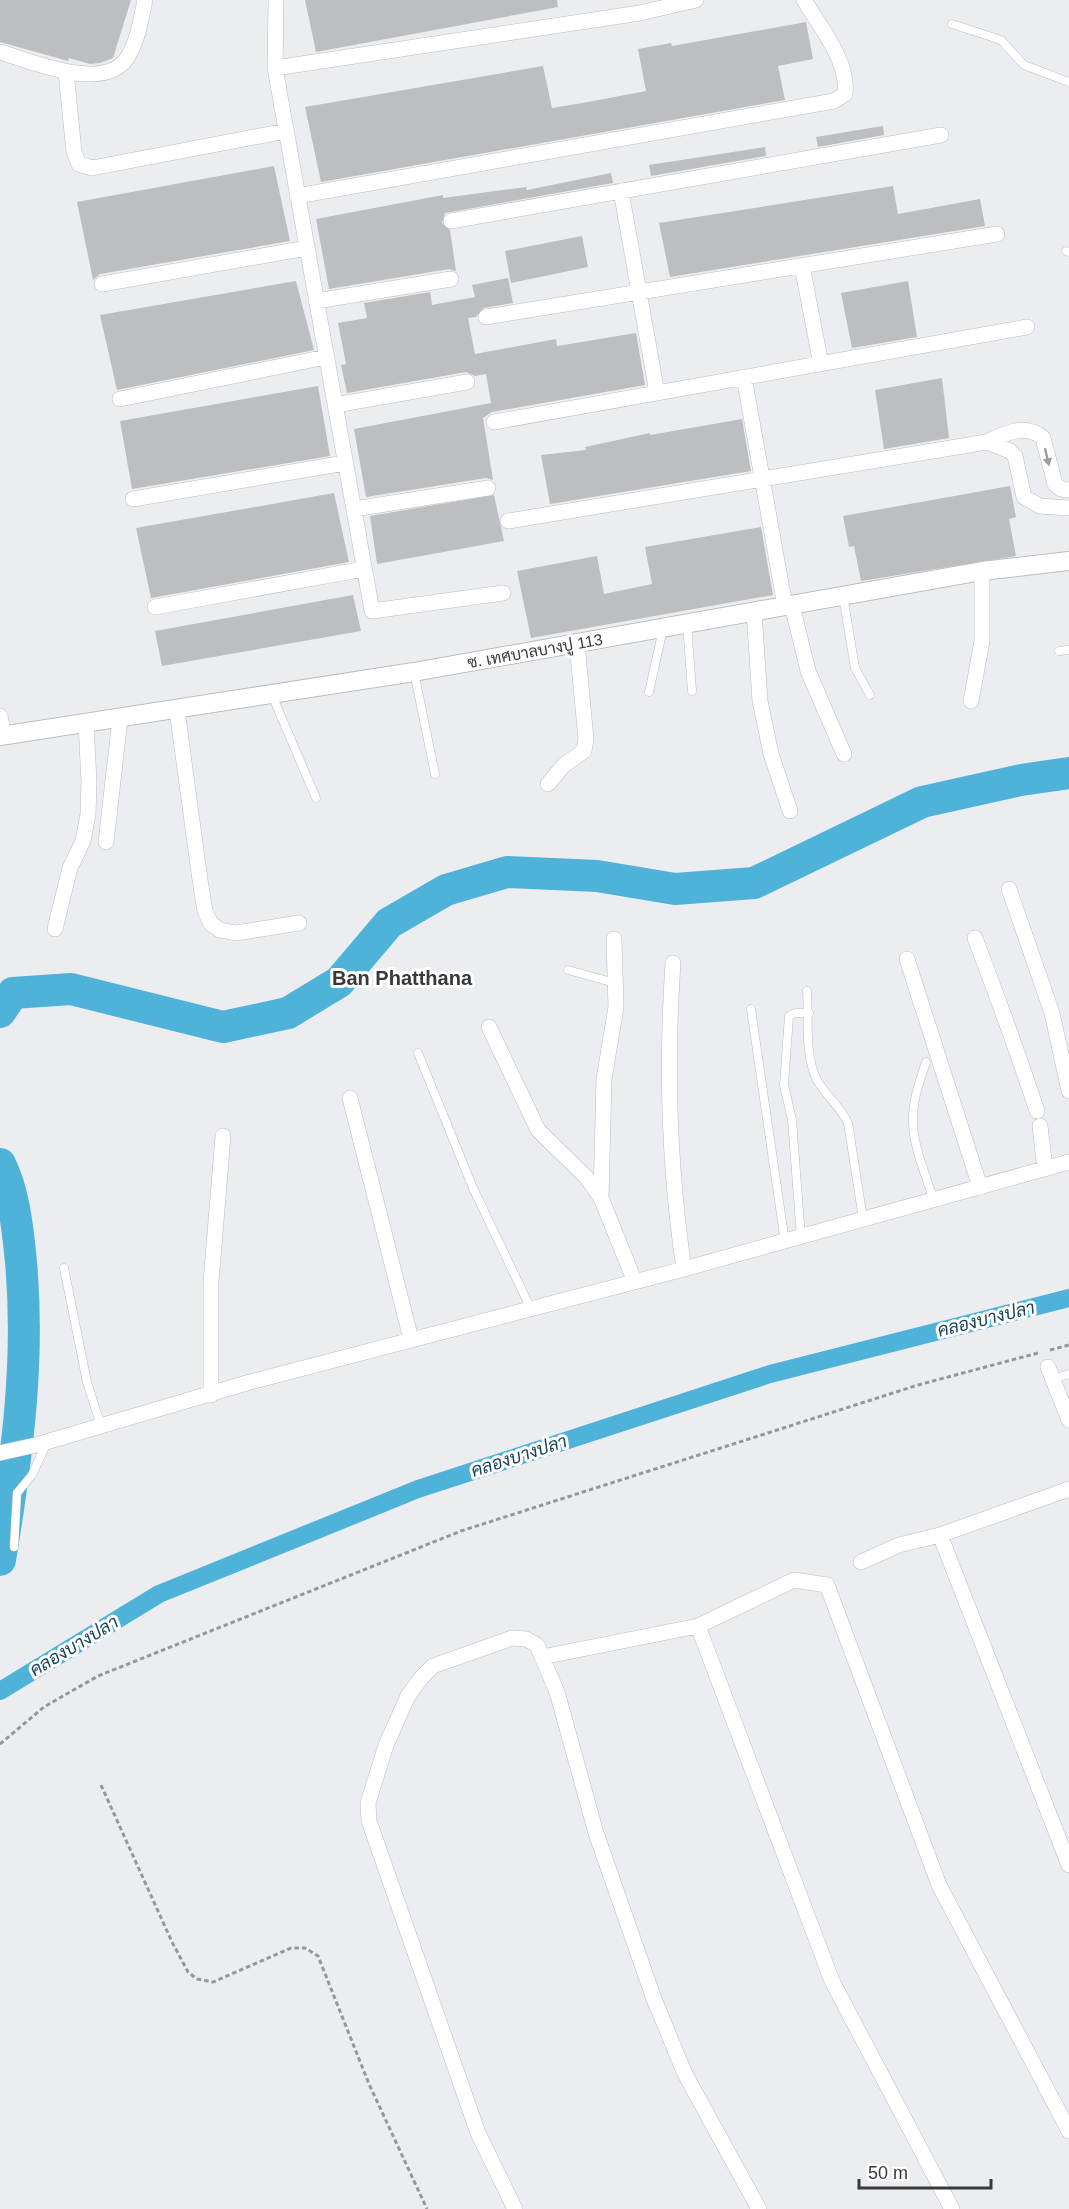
<svg xmlns="http://www.w3.org/2000/svg" width="1069" height="2209" viewBox="0 0 1069 2209" font-family="Helvetica,Sarabun,sans-serif">
<rect width="100%" height="100%" fill="#ebedf1"/>
<g fill="none" stroke-linecap="round" stroke-linejoin="round">
<path stroke="#4fb3d9" stroke-width="18" d="M0,1691l159,-97 259,-105 352,-115 299,-76"/>
<path stroke="#4fb3d9" stroke-width="32" d="M0,1012l13,-19 58,-4 152,38 65,-14 51,-31 50,-59 57,-33 61,-18 90,4 78,13 79,-6 168,-81 99,-22 48,-7
M0,1164c13,26 17,59 20,88 11,105 -3,205 -20,308"/>
</g>
<path fill="#bdbec2" d="M0,0h131l-18,58 -13,5 -10,1 -21,-6 -1,3 -68,-19z
M305,0h252l1,7 -242,45z
M806,22l7,37 -35,7 7,34 -464,82 -16,-75 238,-41 9,42 36,-6 58,-11 -8,-42 33,-6 1,3z
M883,126l1,9 -66,12 -2,-10z
M765,147l1,9 -115,20 -2,-11z
M274,166l16,75 -190,33 -7,6 -16,-78z
M611,173l2,10 -168,30 -3,10 8,7 6,41 -7,-2 -120,20 -13,-70 127,-24v3l83,-11 1,3z
M893,186l5,28 82,-15 5,27 -315,51 -11,-54z
M582,236l6,31 -77,16 -6,-32z
M508,278l5,25 -29,5 -8,9 -8,1 7,36 81,-15 1,7 79,-13 9,52 -153,27 -9,6 10,62 -7,-2 -120,19 -12,-68 137,-26 -5,-29 -11,2 -9,-4 -119,21 -6,-28 5,-1 -8,-41 29,-5 -3,-15 66,-11 2,13 43,-8 -3,-12z
M296,281l18,69 -197,40 -17,-75z
M908,281l9,56 -65,11 -11,-55z
M942,378l7,60 -65,11 -9,-59z
M318,386l12,70 -198,33 -12,-68z
M742,419l9,52 -201,33 -9,-49 45,-5 -1,-3 65,-14v2z
M1010,486l6,31 -7,2 7,37 -155,25 -7,-35 -5,1 -6,-31z
M334,493l15,69 -198,36 -15,-70z
M494,495l10,46 -127,23 -7,-48z
M761,527l12,68 -242,43 -14,-67 80,-15 7,38 48,-10 -7,-37z
M353,595l8,36 -199,35 -7,-35z"/>
<g fill="none" stroke-linecap="round" stroke-linejoin="round">
<defs>
<path id="service" d="M952,24l49,16 23,25 45,17
M1066,251l3,1
M843,596l12,72 15,27
M687,624l5,67
M1059,651l10,-1
M414,672l21,102
M649,692l14,-63
M272,695l44,103
M568,970l47,13
M807,991c2,28 -3,63 10,89 9,16 23,26 31,43l15,96
M751,1009l34,233
M418,1053l55,135 57,119
M926,1062c-6,18 -13,37 -13,56 -1,27 13,57 21,83
M801,1237l-9,-117 -8,-35 5,-69 6,-3h14
M64,1268l23,114 14,44
M1052,1379l17,-5
M14,1547l3,-54 15,-18 15,-33"/>
<path id="minor" d="M276,0l-1,68 97,543 131,-18
M0,52c31,9 104,41 127,6 11,-17 14,-39 18,-58
M275,68l365,-55 56,-13
M66,72l8,80 5,12 13,4 194,-37
M621,191l36,202
M297,196l537,-95 11,-7c4,-33 -25,-67 -41,-94
M451,221l490,-86
M802,266l19,98
M102,284l205,-36
M316,301l135,-22
M486,317l511,-83
M744,377l41,229
M120,399l206,-42
M335,405l132,-23
M494,422l533,-95
M987,442l23,9 5,5 9,41 16,9 29,2
M133,499l212,-36
M354,509l134,-21
M508,521l479,-79c18,-9 38,-19 56,-4l12,46 6,5 8,1
M792,605l16,66 36,83
M155,607l209,-38
M754,612l6,89 11,53 19,57
M971,701l11,-60v-70
M177,710l23,170 5,31 6,13 9,6 16,3 63,-10
M0,716l4,20
M548,784l16,-19 20,-14 2,-12 -9,-95
M106,842l14,-123
M1009,889l43,124 17,78
M55,929l15,-61 13,-27 5,-27 1,-32 -3,-59
M975,938c22,58 43,115 62,173
M907,959l73,228
M673,963c-7,102 -4,205 11,306
M489,1027l49,103 49,48 14,20 34,84
M350,1098l61,241
M1040,1126l5,43
M601,1198l3,-119 12,-72 -2,-68
M1048,1367l21,53
M211,1395v-113l12,-146
M0,1453l36,-8 214,-63 434,-113 385,-107
M940,1535l129,330
M861,1562l38,-17 41,-10 129,-46
M698,1626l134,355 120,228
M542,1657l156,-31 96,-46 33,5 112,300 130,246
M515,2209l-37,-76 -109,-312 -1,-18 18,-58 22,-49 13,-18 12,-12 79,-28 14,1 11,6 5,12 15,35 39,141 58,166 31,75 74,135"/>
<path id="tertiary" d="M0,736l414,-64 568,-101 87,-10"/>
</defs>
<use href="#service" stroke="#bbbdc1" stroke-width="9"/>
<use href="#minor" stroke="#bbbdc1" stroke-width="16"/>
<use href="#tertiary" stroke="#bbbdc1" stroke-width="20"/>
<path stroke="#959799" stroke-width="3" stroke-dasharray="4.5 3" stroke-linecap="butt" d="M1050,1350l19,-5
M0,1744l44,-37 54,-31 363,-145 457,-146 120,-32
M101,1785l71,157 16,30 9,7 16,3 78,-34h14l13,8 51,128 58,125"/>
<use href="#service" stroke="#fff" stroke-width="8"/>
<use href="#minor" stroke="#fff" stroke-width="15"/>
<use href="#tertiary" stroke="#fff" stroke-width="18"/>
</g>
<defs><path id="oneway-solid" d="M-6-.8H1V-3.2L6.5 0L1 3.2V.8H-6Z" transform="scale(1.5)"/></defs>
<use fill="#9c9c9c" href="#oneway-solid" transform="translate(1047 457) rotate(77)"/>
<g text-anchor="middle" dominant-baseline="central" stroke-width="6" stroke-linejoin="round" paint-order="stroke">
<g font-size="16" fill="#38393a" stroke="#fff">
<text transform="translate(535 651) rotate(-10)">ซ. เทศบาลบางปู 113</text>
</g>
<g font-size="18" font-style="italic" fill="#194454" stroke="#fff">
<text transform="translate(986 1319) rotate(-14)">คลองบางปลา</text>
<text transform="translate(519 1456) rotate(-18)">คลองบางปลา</text>
<text transform="translate(74 1646) rotate(-31)">คลองบางปลา</text>
</g>
<g font-size="20" font-weight="bold" fill="#38393a" stroke="#fff">
<text x="402" y="978">Ban Phatthana</text>
</g>
</g>
<path d="M859 2179v9h132v-9" fill="none" stroke="#38393a" stroke-width="3"/>
<text x="868" y="2179" font-size="18" fill="#38393a" stroke="#ffffff" stroke-width="4.5" paint-order="stroke">50 m</text>
</svg>
